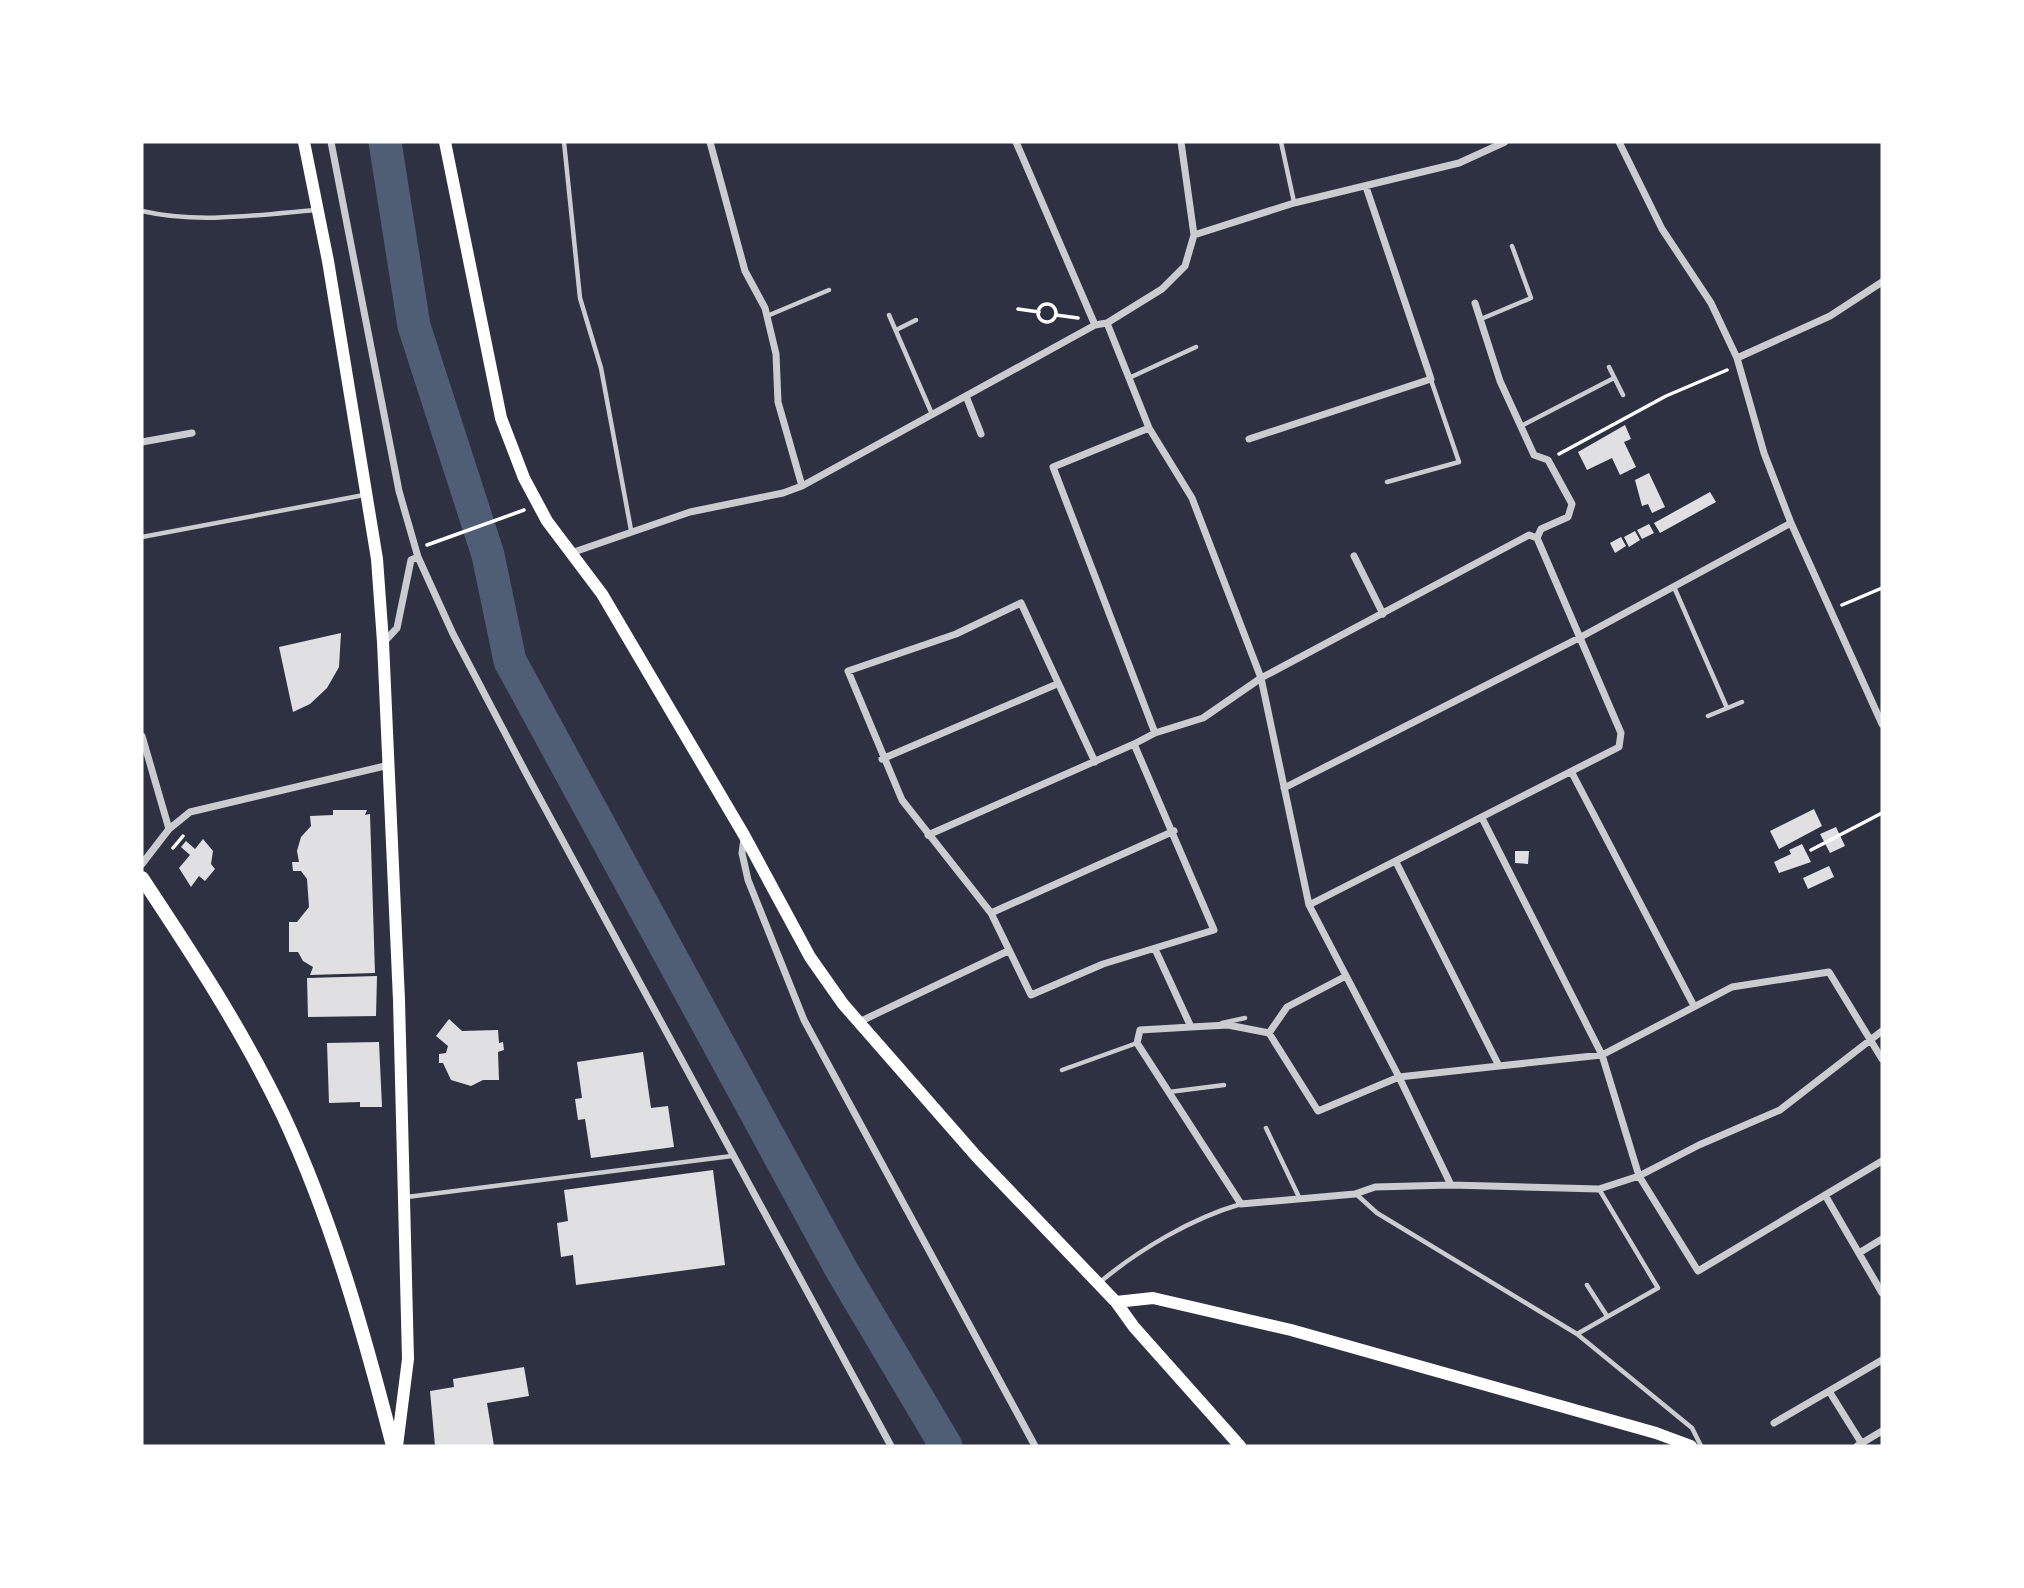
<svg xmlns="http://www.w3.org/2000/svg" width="2024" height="1588" viewBox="0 0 2024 1588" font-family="'Noto Sans',sans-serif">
<rect width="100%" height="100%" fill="#2d3142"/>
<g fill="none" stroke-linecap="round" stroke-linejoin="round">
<path stroke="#4f5d75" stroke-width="33" d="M385,142l29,184 74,229 22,106 331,608 105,177"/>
</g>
<path fill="#e0e0e3" d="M1625,425l6,14 -7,3 12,25 -16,8 -8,-17 -25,12 -9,-18z
M1649,473l16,34 -13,6 -4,-9 -6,2 -7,-26z
M1710,492l6,10 -56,31 -6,-10z
M1649,524l5,9 -12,6 -5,-9z
M1635,531l5,9 -11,7 -5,-10z
M1621,537l5,9 -11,7 -5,-10z
M341,633l-2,34 -12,21 -17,16 -17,8 -14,-65z
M1814,809l8,17 -43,23 -9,-18z
M333,810h34l-2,5 5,-1 5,159 -65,2 3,-8 -10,-6 -5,-9h-9v-30h8l12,-15 -2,-28 -6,-8h-8l-1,-9h7l-2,-11 4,-14 10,-11 -1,-10 23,-1z
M1836,827l9,19 -15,7 -10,-19z
M203,839l10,12 -2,13 4,5 -10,12 -6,-5 -8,11 -12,-19 11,-13 -9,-8 5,-6 9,8z
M1802,844l9,18 -32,11 -5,-11 17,-8 -2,-4z
M1515,851h14l-1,13 -13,-1z
M1829,866l5,11 -26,12 -5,-11z
M377,976l-1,40 -68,1 -1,-39z
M449,1019l13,12 36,-1 1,13 4,-1 1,8 -6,2 1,28h-16l-12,6 -20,-6 -8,-17h-4v-9l7,-1 2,-7 -12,-10z
M379,1042l3,65h-22v-5l-31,1 -2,-60z
M643,1052l8,56 17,-2 6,41 -83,11 -6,-39 -7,1 -3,-21 7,-1 -5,-36z
M713,1170l12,95 -149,20 -3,-30 -12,2 -4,-34 11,-2 -4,-31z
M524,1367l5,29 -42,7 7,43h-59l-5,-55 24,-4 -1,-8z"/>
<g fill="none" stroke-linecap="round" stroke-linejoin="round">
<path stroke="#fff" stroke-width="3.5" d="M1038 313a9 9 0 1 1 18 0a9 9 0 1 1-18 0Z
M1018,309l21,3
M1056,315l22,3
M1559,454l107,-58 61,-26
M427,545l97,-35
M1842,605l40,-17
M173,848l10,-12
M1811,850l71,-37"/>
<path stroke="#caccd0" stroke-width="4.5" d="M564,142l16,156 21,70 30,162
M1281,142l13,60
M142,211c56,13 115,4 173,-1
M889,315l43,99
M767,316l62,-26
M1481,319l50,-21 -19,-52
M896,330l20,-10
M1609,367l14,28
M1129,378l67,-31
M1521,426l93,-48
M1387,482l72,-20 -28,-82
M142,537l222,-42
M1674,587l53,121
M1708,716l34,-14
M1222,1023l23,-5
M1062,1070l75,-27
M1169,1092l55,-7
M1266,1128l33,69
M1356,1194l21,19 200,121 115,94 9,18
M407,1197l325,-41
M1099,1283c39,-33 93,-65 142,-79
M1587,1285l20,31
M1577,1334l81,-46 -59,-99"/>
<path stroke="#caccd0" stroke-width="7" d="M331,142l68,349 19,66 35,77 73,139 365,673
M710,142l35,129 20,37 11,46 2,48 24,84
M1016,142l79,183 12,-2 55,-34 23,-23 9,-31 -13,-93
M1619,142l43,87 49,74 26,55 27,95 27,70 91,201
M1194,235l100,-32 165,-40 46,-21
M1475,303l25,78 34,74 14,5 24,44 -4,13 -27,12 -4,9
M1107,323l42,105 43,70 69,180 48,227 90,172 52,108
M1737,358l93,-42 52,-34
M966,396l15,38
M1149,428l-96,39 102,266
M1249,439l182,-60 -65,-192
M142,442l50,-9
M571,553l119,-41 93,-19 19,-7 293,-161
M1354,556l29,58
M384,642l13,-14 14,-68 7,-3
M142,736l27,93
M882,759l175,-75
M1095,762l-74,-159 -65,31 -108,37 54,129 89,113 40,82 72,-31 111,-34 -80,-186 21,-11 48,-15 58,-40 268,-143 8,3
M1572,773l122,233
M1284,788l295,-150 212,-115
M1482,818l120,237 37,121 59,95 184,-110
M928,835l206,-91
M744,839l-2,14 6,27 56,140 231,426
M1396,862l103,204 103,-11 130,-68 97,-15 53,87
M142,864l27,-35 21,-17 199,-47
M1309,905l310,-158 2,-14 -84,-195
M991,913l183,-82
M1155,949l36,78 37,-2 41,8 49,78 81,-34 100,-11
M859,1022l149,-71
M1191,1027l-51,3 -3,13 104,161 114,-10 20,-7 76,-2 148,4 40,-13 60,-31 81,-35 102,-79
M1269,1033l18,-26 59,-31
M1825,1195l57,98
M1859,1253l23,-14
M1774,1423l55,-32
M1862,1444l-33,-53 53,-31
M1857,1446l25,-15"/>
<path stroke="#fff" stroke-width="12" d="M304,142l24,119 49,298 6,83 16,358 9,359 -11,87
M445,142l56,276 23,60 23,43 55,73 142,241 66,122 33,47 134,153 139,145 18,25 106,119
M1116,1302l37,-4 138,32 365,103 35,13"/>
<path stroke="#fff" stroke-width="14" d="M142,878c51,77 101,153 141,237 49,105 81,218 110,331"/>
</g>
<rect width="2024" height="1588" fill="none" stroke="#ffffff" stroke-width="287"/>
</svg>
